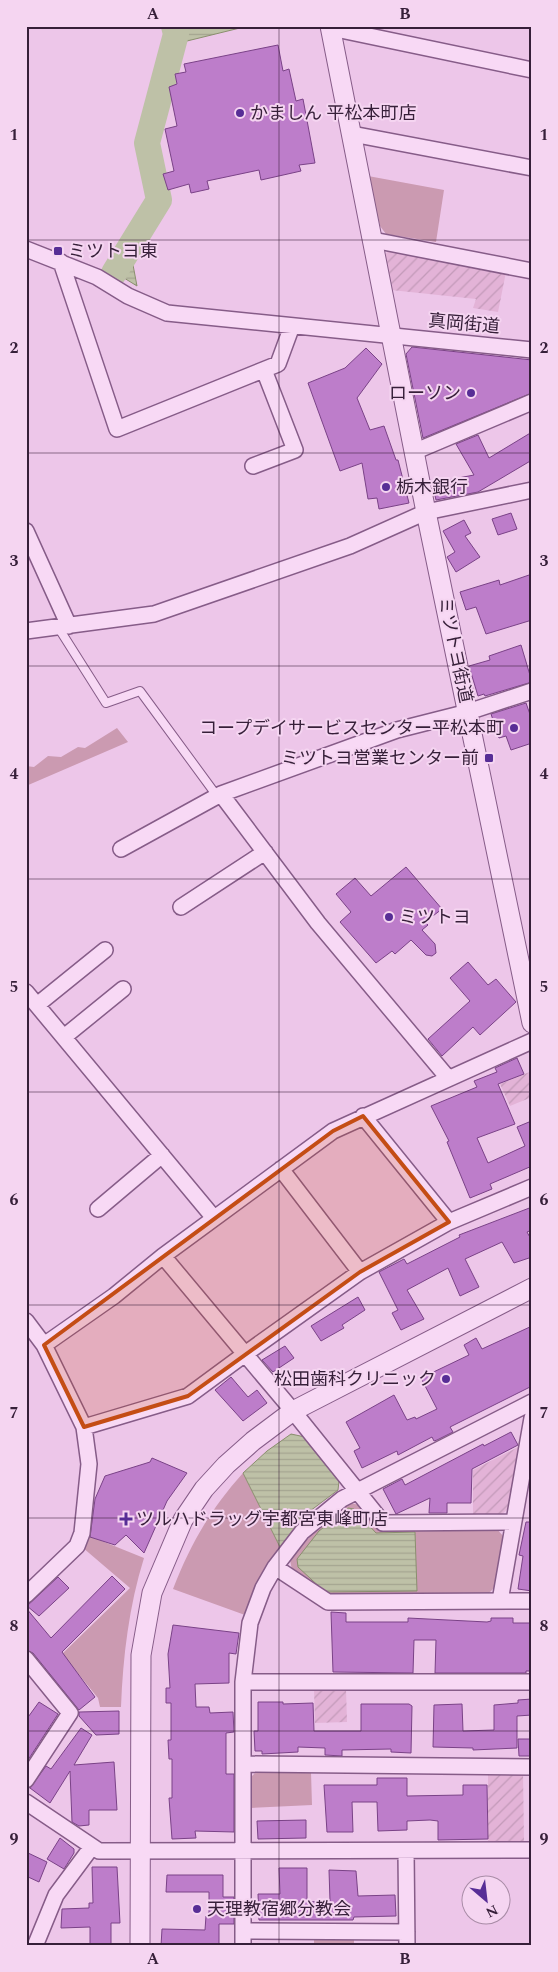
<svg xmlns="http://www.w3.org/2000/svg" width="558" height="1972" viewBox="0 0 558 1972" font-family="Spectral,'Noto Sans JP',serif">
<defs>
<pattern id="farmland-furrows" width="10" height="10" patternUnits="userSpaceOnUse" patternTransform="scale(1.25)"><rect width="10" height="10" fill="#e3b3d7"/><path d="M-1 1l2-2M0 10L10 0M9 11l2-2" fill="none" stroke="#c39ab9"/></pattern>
<pattern id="water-rules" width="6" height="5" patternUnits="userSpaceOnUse" patternTransform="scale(1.25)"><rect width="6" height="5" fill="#bec1a7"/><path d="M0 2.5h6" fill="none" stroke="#a4a590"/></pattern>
</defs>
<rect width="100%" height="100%" fill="#edc6e9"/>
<path fill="url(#farmland-furrows)" d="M392,248l114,24 -8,40 -25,-4 3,-9 -85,-9 -7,-35z
M532,1071v26l-22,9 -10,-22z
M520,1446l-10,61 -10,9 -27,-1v-45z
M314,1689h32l1,33 -32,1z
M488,1771h35l1,70h-36z"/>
<path fill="#cb9ab1" d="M368,176l76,14 -8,52 -50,-8 -6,-8z
M117,728l11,14 -102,44v-20l8,1 14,-11 13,1 17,-10 7,1z
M243,1473l37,74 -22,37 -13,31 -72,-26c18,-46 37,-79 70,-116z
M351,1503l8,2 20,24 117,-1 8,9 -9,50 -8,8 -155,-2 -7,-1 -33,-22 -2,-10c17,-23 37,-41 61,-57z
M87,1535l57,23c-15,48 -21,98 -23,149h-21l-2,-9 -36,-44 68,-66 -48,-41z
M256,1772h55l1,33 -63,3v-29z
M314,1938h40v8h-40z"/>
<path fill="url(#water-rules)" stroke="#8a8f6e" d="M183,26h65l-61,15z
M130,249l7,37 -21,-13z
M291,1434l14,3 34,44 -1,9 -32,24 -26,33 -37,-74 24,-22z
M348,1508l6,1 22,24 39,-1 2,59 -92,1 -27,-25 -1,-8 22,-28z"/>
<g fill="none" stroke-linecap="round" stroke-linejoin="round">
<path stroke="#bec1a7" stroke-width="26" d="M114,273l45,-73 -12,-57 29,-109 -2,-8"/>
</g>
<path fill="#bd7dca" stroke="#7a4287" d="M278,45l5,26 6,-2 7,32 7,-2 12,64 -16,2 2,6 -40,9 -2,-10 -52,11 2,8 -18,4 -2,-9 -21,6 -5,-16 11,-3 -9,-42 12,-3 -8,-39 8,-3 -2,-10 11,-2 -2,-8z
M412,347l120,13v33l-109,45 -17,-84z
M366,348l16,16 -25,34 13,32 14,-4 12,34h2l11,43 -30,6 -2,-11 -9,1 -6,-36 -22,8 -32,-88 37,-15z
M532,432v28l-54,32 -42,8 -4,-17 42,-8 -18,-31 22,-9 11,23z
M511,513l6,16 -19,6 -6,-16z
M464,520l7,13 -6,3 15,21 -24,15 -9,-15 8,-5 -12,-21z
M532,574v46l-46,14 -10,-27 -10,3 -6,-18 39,-12 1,5z
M521,645l11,37 -47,14 -1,-2 -6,2 -9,-30 21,-6 -1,-4z
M526,703l6,17v23l-21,7 -5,-14 -7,2 -8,-24z
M406,867l36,42 -17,13 3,3 -6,5 13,14 1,9 -4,3 -6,-1 -15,-15 -16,14 -3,-3 -16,12 -36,-41 11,-10 -15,-18 19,-16 16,18z
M468,962l20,23 8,-6 20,23 -36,33 -7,-8 -31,29 -14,-17 42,-38 -20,-23z
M517,1058l7,16 -26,10 17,40 -38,14 11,25 37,-17 -8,-19 12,-5 3,6v38l-42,18 2,5 -22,9 -23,-56 2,-1 -18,-35 46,-19 -3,-6 23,-9 -2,-4z
M532,1207v23l-5,2 5,9v16l-18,6 -12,-21 -37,17 14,28 -19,9 -12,-28 -41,22 17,29 -23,11 -9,-17 6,-3 -19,-38 25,-13 3,5 53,-27 -1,-2z
M358,1297l7,13 -23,15 2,3 -23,13 -10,-15z
M532,1326v60l-82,41 3,5 -16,8 -3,1 -2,-4 -34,18 -1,-4 -35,17 -8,-17 6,-3 -14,-26 48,-27 13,25 8,-3 1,2 21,-10 -16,-31 48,-23 -5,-10 12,-7 6,11z
M285,1346l9,12 -21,14 -11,-12z
M231,1377l17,20 9,-7 10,13 -24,18 -28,-31z
M511,1432l7,13 -46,24 -1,34h-24v10h-18l1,-15 -34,16 -13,-25 19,-10 3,6 78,-41 1,2z
M152,1458l35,15 -20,28 -23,52 -18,-18 -11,10 -25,-8 5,-38 10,-23 45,-14z
M526,1522h6v69l-14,-2 5,-33 -4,-1z
M112,1576l13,13 -63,63 33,45 -16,13 -46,-57 -7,-3v-42l25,30z
M58,1577l11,11 -30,28 -12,-10z
M331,1612l15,1v9h62v-4l79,4 4,-1v-3h22v5h19v48h-6v2h-91l1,-33h-22l-1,33 -80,-1z
M173,1625l66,8 -3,21 -7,-1v30l-34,1 1,23h13l1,6 23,-1 1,20 -8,1v41h8v58l-39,-1 1,7 -24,1 -3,-41h3v-39h-3l-1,-19h3v-37h-5v-15h4l-2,-34z
M532,1699v16l-15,1v32l-44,2v-2l-40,-1 1,-42 28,-1 1,27 31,-1v-25l24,-2v-3z
M39,1702l19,12 -32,49v-43z
M258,1702h25v2l30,-1 1,28h47v-27h48l3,2 -1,47 -20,-1v-3l-49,1v6l-17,-1v-7l-27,-1v5l-36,2v-3h-7l-1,-20h4z
M119,1711v23l-23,1 -17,-19v-4z
M81,1728l11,7 -18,30 40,-3 3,48h-28v15l-10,1 -7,-4 -2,-51 -20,32 -20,-15 16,-22 5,3z
M518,1739h14v17h-13z
M377,1778h30v18l56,-1v-10h24l1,54 -50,1v-19l-8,-1 -23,1v9l-29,1 -1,-29h-25l1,30h-26l-3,-47h53z
M306,1820v18l-48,1 -1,-18z
M60,1838l14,11v4l-10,16 -17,-10z
M26,1852l21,10 -8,20 -13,-6z
M92,1867h25l3,56h-9v23h-21v-19l-29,1 1,-19 27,-1v-5h4z
M279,1868h28v34l23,-1 -1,-31 27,1 2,25 37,-1 1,21 -42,1 -1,3h-94l-1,-26h22z
M167,1875h56v22h11v27h-15v22h-58l1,-17 43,1 1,-14h3v-24h-43z"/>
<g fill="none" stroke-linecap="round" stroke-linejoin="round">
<defs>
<path id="service" d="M58,627l48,76 34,-12 77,105"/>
<path id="minor" d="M331,28l201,42
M352,134l180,34
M373,240l159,31
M26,249l71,28 31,19 39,17 365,37
M61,262l56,167 161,-65 14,-38
M416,451l116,-49
M253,466l42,-16 -31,-80
M26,531l43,95
M26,631l128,-17 196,-68 76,-34 106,-22
M121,849l100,-55
M181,907l84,-55
M26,992l188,226
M37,1005l68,-55
M64,1037l59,-48
M448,1078l-130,-155 -97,-129 176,-64 71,-18 64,-21
M363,1116l86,106
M281,1169l79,103
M98,1209l64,-54
M26,1321l18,24 40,82 5,37 -7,69 -5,13 -51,49
M44,1345l70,-49 49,-40 170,-125 199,-90
M84,1427l104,-31 57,-42 -82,-98
M513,1522l-130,1 -90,-112 -48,-57 115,-82 89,-50 83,-35
M275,1567l53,35 204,-1
M500,1601l32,-183
M26,1659l44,54 -44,67
M243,1682h289
M243,1764l289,3
M26,1802l73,49 433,-1
M406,1851l1,95
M243,1931l164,1
M35,1946l21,-51 35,-47
M243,1946v-264l7,-59 13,-35 12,-21 27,-35 40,-33 190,-97"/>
<path id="tertiary" d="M330,26l96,486 106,511
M140,1946l1,-291 11,-62 31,-73 21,-31 22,-24 27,-24 40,-30 239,-123"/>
</defs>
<use href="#service" stroke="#865c88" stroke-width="10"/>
<use href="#minor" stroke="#865c88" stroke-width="18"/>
<use href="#tertiary" stroke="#865c88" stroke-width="21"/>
<use href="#service" stroke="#f8d9f5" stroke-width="8"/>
<use href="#minor" stroke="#f8d9f5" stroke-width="15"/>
<use href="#tertiary" stroke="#f8d9f5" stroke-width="19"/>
</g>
<path fill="#c44d15" fill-opacity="0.2" stroke="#c44d15" stroke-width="4" stroke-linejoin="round" d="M363,1116l86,106 -89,50 -172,124 -104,31 -40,-82 289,-214z"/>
<path fill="none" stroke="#361f39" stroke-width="1" stroke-opacity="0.55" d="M279,26v1920M26,240h506M26,453h506M26,666h506M26,879h506M26,1092h506M26,1305h506M26,1518h506M26,1731h506"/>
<g fill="#572d96" stroke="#f5d5f1" stroke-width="2">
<circle cx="240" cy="113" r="5"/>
<rect x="53" y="246" width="10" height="10" rx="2.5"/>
<circle cx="471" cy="393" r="5"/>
<circle cx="386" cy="487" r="5"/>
<circle cx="514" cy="728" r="5"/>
<rect x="484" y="753" width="10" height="10" rx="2.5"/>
<circle cx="389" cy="917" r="5"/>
<circle cx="446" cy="1379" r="5"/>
<path d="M123.5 1511.5h5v5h5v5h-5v5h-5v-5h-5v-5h5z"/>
<circle cx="197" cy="1909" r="5"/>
</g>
<g text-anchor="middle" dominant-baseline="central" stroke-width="4" stroke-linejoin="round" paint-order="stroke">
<g font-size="18" fill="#361f39" stroke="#f5d5f1" text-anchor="start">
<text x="250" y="113">かましん 平松本町店</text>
<text x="68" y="251">ミツトヨ東</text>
<text x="461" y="393" text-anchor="end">ローソン</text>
<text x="396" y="487">栃木銀行</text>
<text x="504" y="728" text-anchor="end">コープデイサービスセンター平松本町</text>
<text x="479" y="758" text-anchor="end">ミツトヨ営業センター前</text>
<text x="399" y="917">ミツトヨ</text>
<text x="436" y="1379" text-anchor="end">松田歯科クリニック</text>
<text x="136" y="1519">ツルハドラッグ宇都宮東峰町店</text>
<text x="207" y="1909">天理教宿郷分教会</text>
</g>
<g font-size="18" fill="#361f39" stroke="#f5d5f1">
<text transform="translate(464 324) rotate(5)">真岡街道</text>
<text transform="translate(455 650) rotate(78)">ミツトヨ街道</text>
</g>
</g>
<rect width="558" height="1972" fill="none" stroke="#f5d5f1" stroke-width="55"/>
<g transform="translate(486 1900) rotate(152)"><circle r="24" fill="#f5d5f1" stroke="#a98ca7"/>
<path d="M0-4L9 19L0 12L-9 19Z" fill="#572d96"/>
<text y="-8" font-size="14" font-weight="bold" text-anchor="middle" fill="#361f39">N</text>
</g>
<rect x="28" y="28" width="502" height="1916" fill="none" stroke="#361f39" stroke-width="2"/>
<g font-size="16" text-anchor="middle" font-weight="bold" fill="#361f39">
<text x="153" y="19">A</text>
<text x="405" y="19">B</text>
<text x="14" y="140">1</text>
<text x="544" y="140">1</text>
<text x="14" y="353">2</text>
<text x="544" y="353">2</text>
<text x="14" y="566">3</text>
<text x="544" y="566">3</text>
<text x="14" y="779">4</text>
<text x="544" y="779">4</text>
<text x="14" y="992">5</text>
<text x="544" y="992">5</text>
<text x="14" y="1205">6</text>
<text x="544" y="1205">6</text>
<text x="14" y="1418">7</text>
<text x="544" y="1418">7</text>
<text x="14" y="1631">8</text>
<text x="544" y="1631">8</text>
<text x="14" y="1844">9</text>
<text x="544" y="1844">9</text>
<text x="153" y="1964">A</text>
<text x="405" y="1964">B</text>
</g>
</svg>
